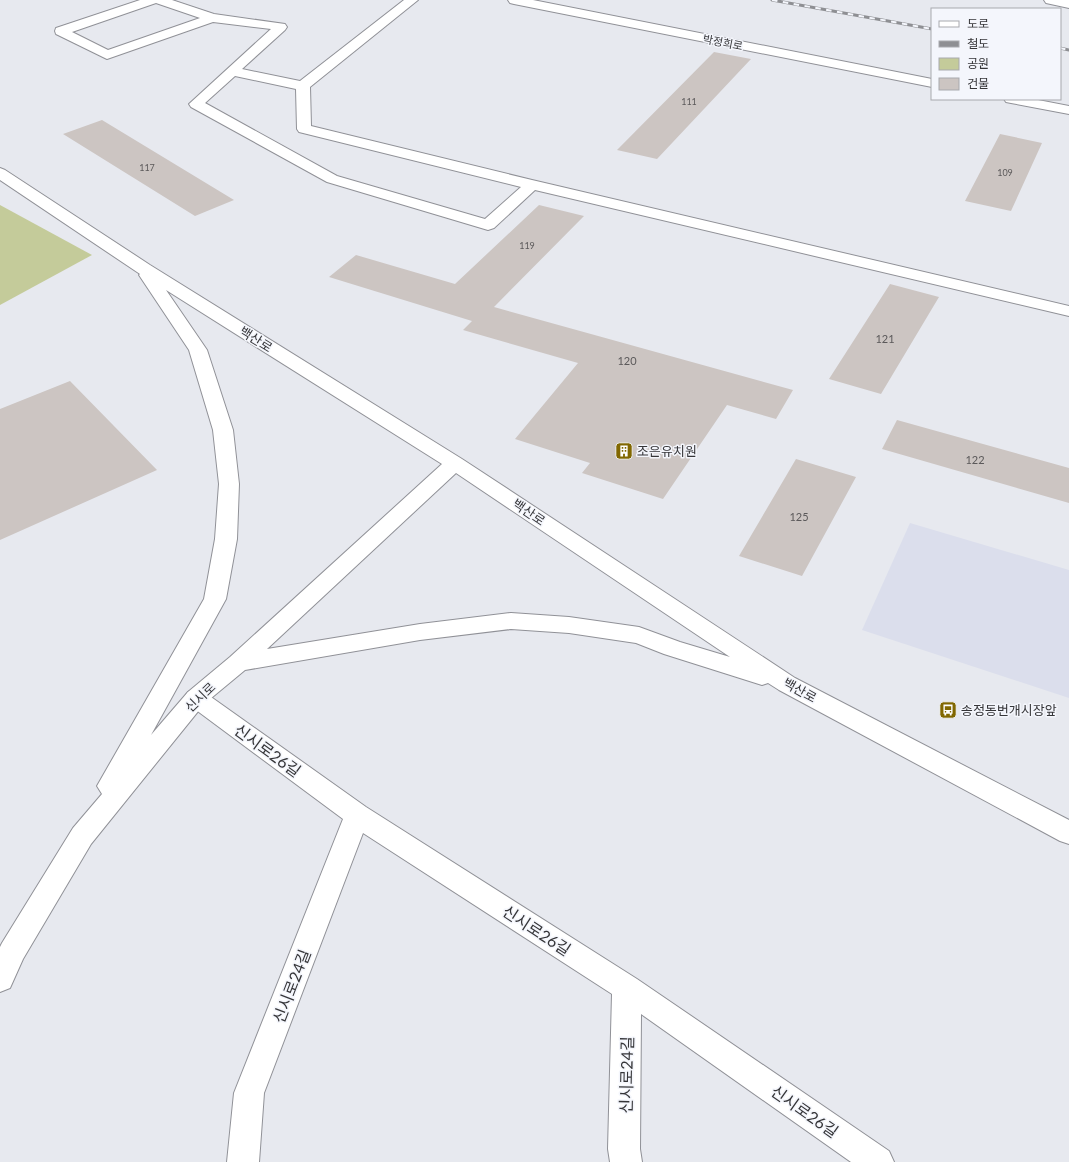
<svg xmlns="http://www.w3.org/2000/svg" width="1069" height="1162" viewBox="0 0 1069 1162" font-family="Lato,'Noto Sans KR',sans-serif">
<rect width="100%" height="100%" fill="#e7e9ef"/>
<path fill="#dbdeec" d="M910,523l159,47v128l-207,-68z"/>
<path fill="#c4cb9a" d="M0,205l92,50 -92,50z"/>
<path fill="#ccc5c2" d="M714,52l37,7 -94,100 -40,-9z
M102,120l132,80 -39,16 -132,-82z
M1000,134l42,9 -31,68 -46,-10z
M539,205l45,11 -90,91 299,83 -17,29 -49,-14 -64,94 -81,-26 8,-10 -75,-24 63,-76 -115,-33 9,-9 -143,-44 27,-22 99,29z
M890,284l49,13 -58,97 -52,-15z
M70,381l87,89 -157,70v-131z
M897,420l172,48v35l-187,-54z
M796,459l60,18 -54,99 -63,-20z"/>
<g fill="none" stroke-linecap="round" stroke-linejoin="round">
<defs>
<path id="lane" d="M140,0h32l42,14 71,10 2,3 -2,3 -43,39 58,12 104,-81h14l-108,87 1,39 221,54 537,126v10l-534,-126 -41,38 -6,2 -161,-48 -136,-75 -2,-3 82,-75 -58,-7 -106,37 -51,-25 -1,-3 1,-3zM156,3l44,15 -92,32 -36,-18zM235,76l61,13 1,40 2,3 222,55 -36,32 -148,-43 -132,-73z"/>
<path id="street" d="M196,689l8,3 162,115 271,172 252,172 5,11h-43l-210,-148 -1,135 2,13h-32l-2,-13 4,-155 -249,-161 -99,260 -5,69h-32l7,-69 109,-274 -155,-115 -4,-6 4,-6z"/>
<path id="secondary" d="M508,0h25l399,79v8l-418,-83 -4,-1z
M1044,0h25v8l-23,-5z
M1004,99h29l36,7v8l-58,-11 -5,-1z
M0,168l5,2 145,95 312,194 333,219 274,142v24l-9,-3 -281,-151 -11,-7 -6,2 -98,-31 -28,-11 -67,-10 -58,-4 -91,11 -175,30 -41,34 -113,140 -68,115 -13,29 -10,4v-45l2,-4 71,-115 29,-34 -5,-8 4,-7 103,-180 11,-60 4,-55 -6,-54 -24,-80 -50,-75 1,-1 -140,-94zM166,290l276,174 -212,193 -42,35 -37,43 75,-136 11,-60 2,-55 -6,-54 -26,-80zM456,473l274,184 -50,-15 -41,-15 -70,-10 -58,-4 -91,11 -153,25z"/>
</defs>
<use href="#lane" stroke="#909197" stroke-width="2"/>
<use href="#street" stroke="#909197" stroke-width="2"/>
<use href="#secondary" stroke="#909197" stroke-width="2"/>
<use href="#lane" fill="#fff" fill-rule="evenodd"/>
<use href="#street" fill="#fff" fill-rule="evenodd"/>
<use href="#secondary" fill="#fff" fill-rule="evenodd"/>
<defs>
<path id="rail" d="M772,0l160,29
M1060,48l9,2"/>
</defs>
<use href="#rail" stroke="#8e8f93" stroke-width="3"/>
<use href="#rail" stroke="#f4f6fc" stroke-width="2" stroke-dasharray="5.5" stroke-linecap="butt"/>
</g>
<defs>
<symbol id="building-square" viewBox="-11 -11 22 22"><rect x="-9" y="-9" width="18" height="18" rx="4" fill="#816700" stroke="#f4f6fc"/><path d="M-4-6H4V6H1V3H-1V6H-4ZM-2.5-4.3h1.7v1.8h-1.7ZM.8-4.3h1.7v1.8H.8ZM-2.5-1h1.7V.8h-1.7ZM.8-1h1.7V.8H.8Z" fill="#fff"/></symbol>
<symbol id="bus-square" viewBox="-11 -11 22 22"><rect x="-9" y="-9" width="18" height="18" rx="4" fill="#816700" stroke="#f4f6fc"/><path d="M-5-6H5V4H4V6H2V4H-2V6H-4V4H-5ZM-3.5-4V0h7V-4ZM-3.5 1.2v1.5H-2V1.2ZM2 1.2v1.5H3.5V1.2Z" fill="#fff"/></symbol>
</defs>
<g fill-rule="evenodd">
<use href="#building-square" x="614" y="441" width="20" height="20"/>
<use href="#bus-square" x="938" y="700" width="20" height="20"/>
</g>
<g text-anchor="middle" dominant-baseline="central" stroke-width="3" stroke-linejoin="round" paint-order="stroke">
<g font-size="9" fill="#5b595a">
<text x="689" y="101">111</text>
<text x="147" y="167">117</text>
<text x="1005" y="172">109</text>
<text x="527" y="245">119</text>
</g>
<g font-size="11" fill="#353538" stroke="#f4f6fc">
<text transform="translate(723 42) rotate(11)">박정희로</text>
</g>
<g font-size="11" fill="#5b595a">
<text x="885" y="338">121</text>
<text x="627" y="360">120</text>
<text x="975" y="459">122</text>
<text x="799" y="516">125</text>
</g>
<g font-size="13" fill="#353538" stroke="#f4f6fc">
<text transform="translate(256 339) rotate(32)">백산로</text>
<text transform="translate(529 512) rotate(34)">백산로</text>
<text transform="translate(800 690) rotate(29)">백산로</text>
<text transform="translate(200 697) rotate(-44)">신시로</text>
</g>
<g font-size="13" fill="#353538" stroke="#f4f6fc" text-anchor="start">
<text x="637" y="451">조은유치원</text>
<text x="961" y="710">송정동번개시장앞</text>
</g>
<g font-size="16" fill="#353538" stroke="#f4f6fc">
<text transform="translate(268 750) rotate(36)">신시로26길</text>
<text transform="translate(537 930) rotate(33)">신시로26길</text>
<text transform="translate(291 986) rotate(-69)">신시로24길</text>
<text transform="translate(626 1075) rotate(-89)">신시로24길</text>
<text transform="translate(805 1111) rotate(35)">신시로26길</text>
</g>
</g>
<rect x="931" y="8" width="130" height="92" fill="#f4f6fc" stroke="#a8a9ae"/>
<rect x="939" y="21" width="20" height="6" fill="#ffffff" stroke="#a8a9ae"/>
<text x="967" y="28" font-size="12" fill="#353538">도로</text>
<rect x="939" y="41" width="20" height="6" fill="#8e8f93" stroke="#a8a9ae"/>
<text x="967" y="48" font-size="12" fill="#353538">철도</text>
<rect x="939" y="58" width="20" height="12" fill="#c4cb9a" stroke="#a8a9ae"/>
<text x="967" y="68" font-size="12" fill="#353538">공원</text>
<rect x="939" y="78" width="20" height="12" fill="#ccc5c2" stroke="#a8a9ae"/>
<text x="967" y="88" font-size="12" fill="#353538">건물</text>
</svg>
